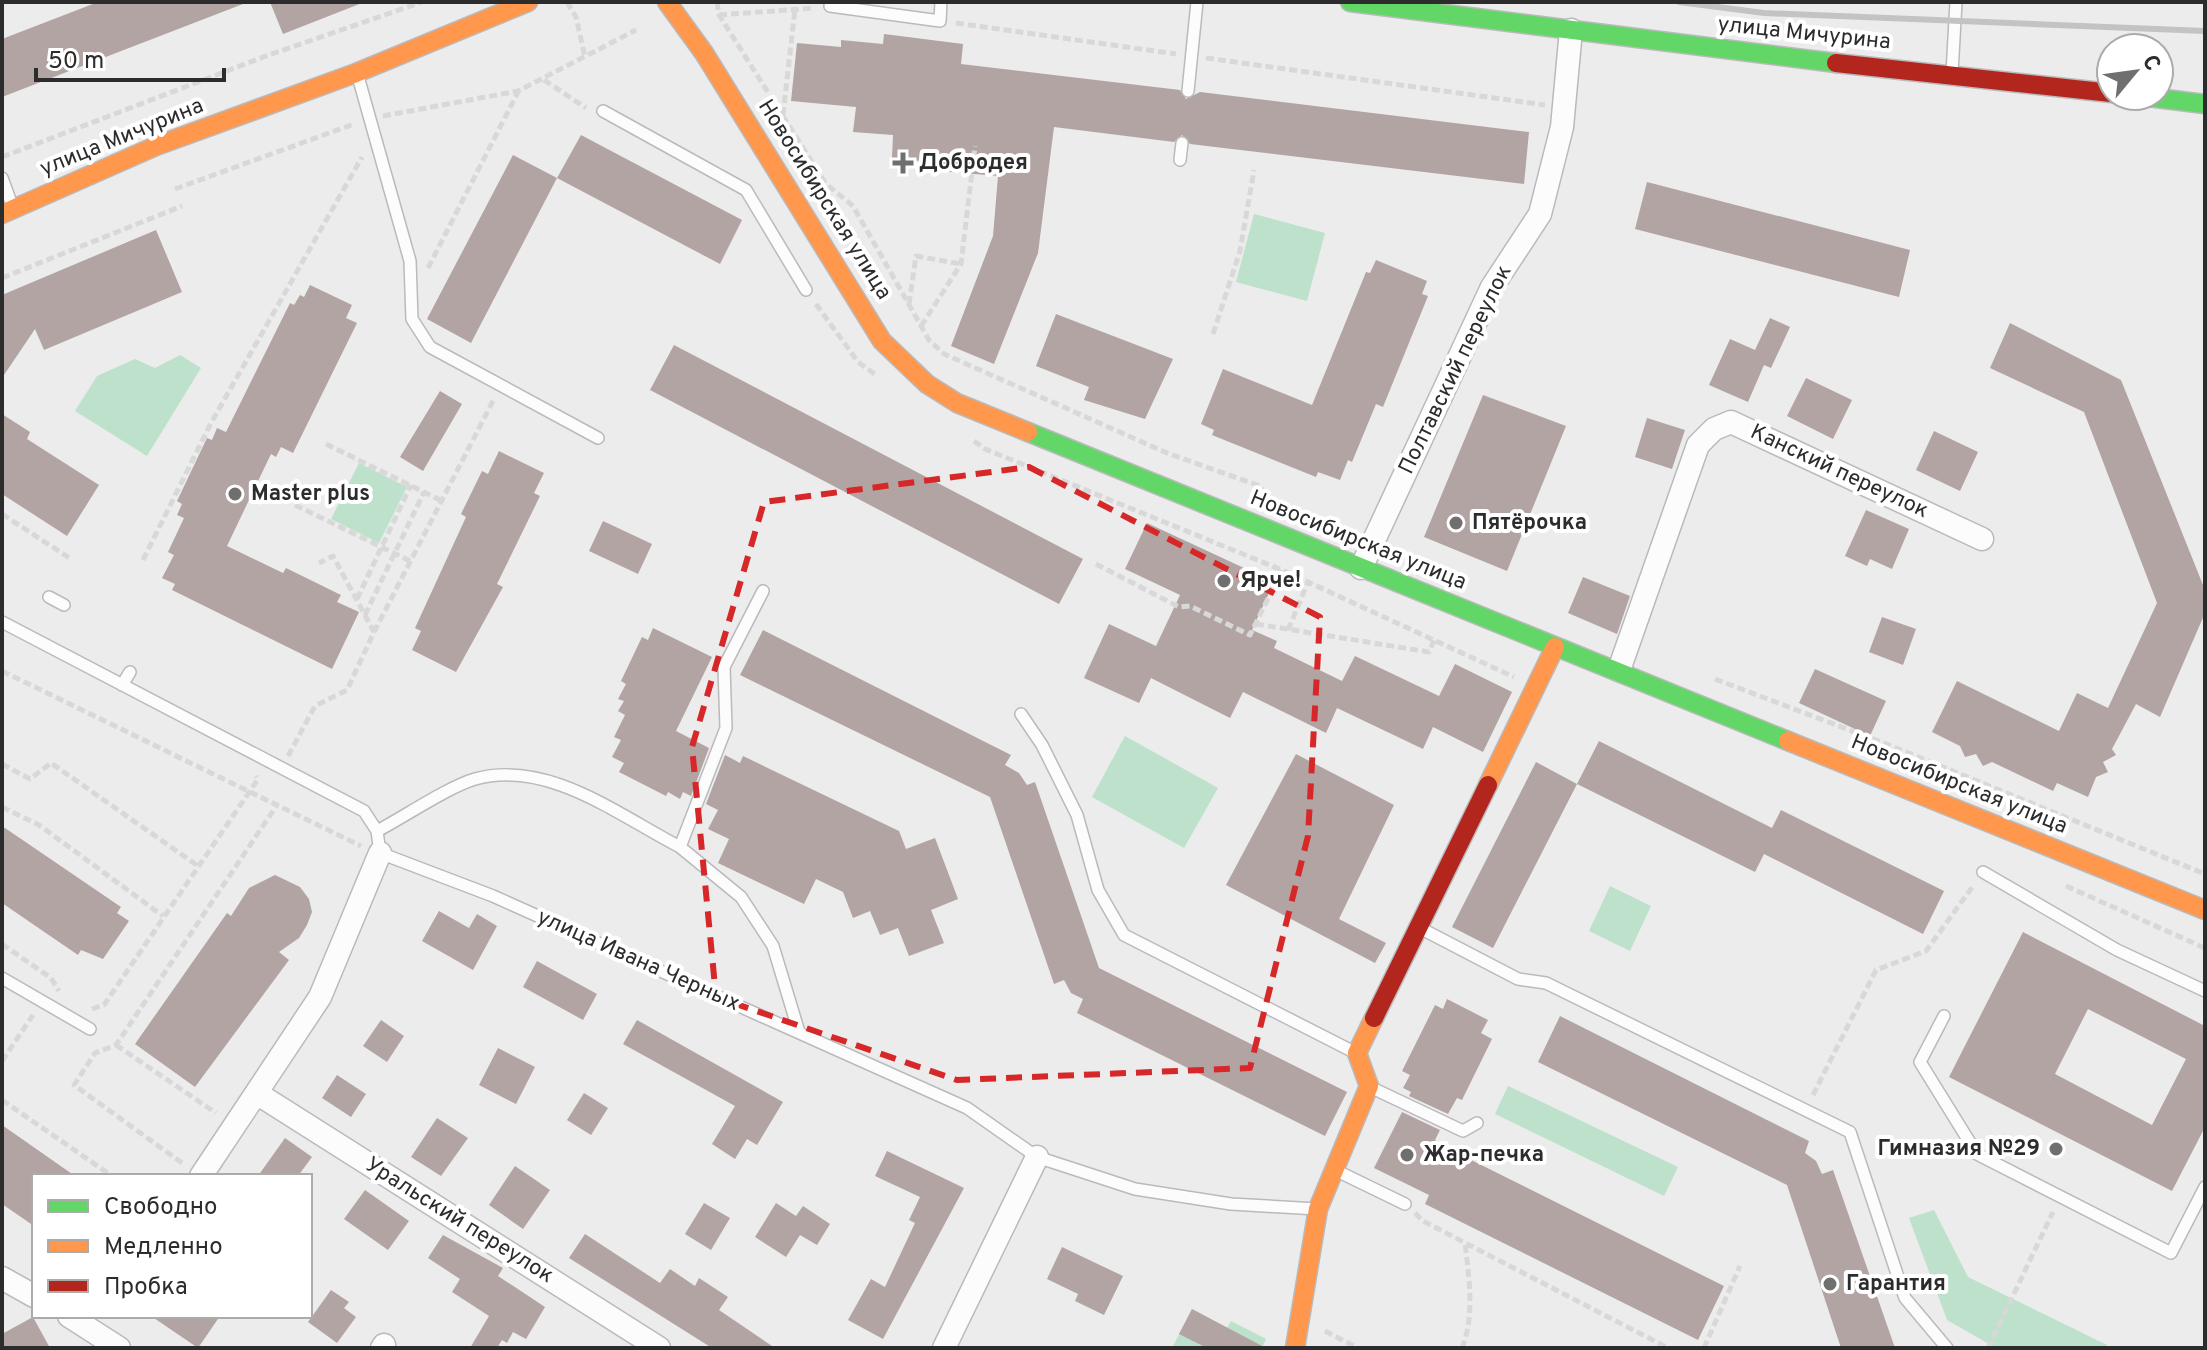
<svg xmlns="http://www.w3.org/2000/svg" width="2207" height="1350" viewBox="0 0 2207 1350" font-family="Overpass,sans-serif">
<rect width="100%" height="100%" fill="#ececed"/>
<path fill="#bde1cb" d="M1254,214l71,19 -18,68 -71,-19z
M180,355l21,13 -54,88 -72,-45 22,-35 38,-17 20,9z
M359,463l48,24 -28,56 -48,-24z
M1125,736l93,52 -34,60 -92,-51z
M1610,886l41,20 -21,45 -41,-20z
M1508,1086l170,81 -14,29 -169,-82z
M1934,1210l34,67 139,68 -1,3h-110l-49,-28 -38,-102z
M1192,1309l35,19 4,-7 35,18 -4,9h-90z"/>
<path fill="#b2a4a2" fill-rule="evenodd" d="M98,2h145v2l-241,93v-58z
M270,2h92v1l-79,31z
M884,34l79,10 -2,20 219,26 6,9 14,-7 329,40 -5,52 -334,-40 -8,-9 -8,7 -120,-15 -16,126 -44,111 -43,-18 42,-110 5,-60 -59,-5 1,-8 -48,-5 1,-23 -40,-3 3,-25 -65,-6 6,-58 44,4v-7l42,4z
M581,135l161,85 -22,44 -163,-86z
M513,155l44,23 -86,165 -44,-24z
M1647,182l263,68 -11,47 -264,-68z
M156,230l26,62 -138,58 -9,-21 -33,49v-83z
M1376,260l51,21 -5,13 6,2 -45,111 -7,-3 -24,58 -4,-2 -8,20 -22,-8 -2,5 -104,-42 2,-5 -13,-6 22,-55 89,36 54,-133 4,1z
M310,285l42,20 -6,13 11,5 -64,130 -12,-6 -5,10 -5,-3 -44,92 56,27 3,-5 55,27 -4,7 22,10 -27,57 -160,-79 3,-6 -13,-6 12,-23 -6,-3 16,-34 -7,-3 5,-11 -5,-3 30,-63 5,2 5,-12 9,4 64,-129 4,2 6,-10 4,2z
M1056,314l117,45 -28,60 -61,-19 5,-13 -53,-21z
M1770,318l20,9 -19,41 -7,-3 -16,37 -39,-17 21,-46 25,11z
M2010,323l111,57 84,210v23l-45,104 -24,-13 -24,45 4,6 -13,7 5,10 -12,5 -8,20 -31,-14 -4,8 -61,-29 -9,4 -7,-12 -11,3 -5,-11 -28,-14 25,-51 102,50 18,-38 31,15 49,-105 -73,-191 -94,-44z
M674,345l409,214 -24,45 -409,-214z
M1806,378l46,22 -19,39 -46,-23z
M440,391l22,13 -39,67 -23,-14z
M1483,395l83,31 -59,145 -83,-34z
M2,414l28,18 -3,7 72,46 -32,51 -65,-42z
M1647,418l38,12 -13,39 -37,-12z
M1934,431l44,21 -18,39 -44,-21z
M499,451l45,22 -10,20 6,3 -43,88 6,3 -47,85 -44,-22 9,-19 -6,-3 51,-111 -5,-3 21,-43 6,3z
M1866,510l43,19 -17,40 -22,-10 -3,7 -22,-10z
M603,521l49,23 -14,30 -49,-23z
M1147,523l127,59 -22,48 25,11 -3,7 68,33 13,-25 84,40 16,-32 57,28 -29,60 -50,-25 -10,22 -86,-41 -11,25 -83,-41 -13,26 -79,-40 -12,25 -55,-25 25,-54 47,22 24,-51 -55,-26z
M1583,577l47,19 -13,38 -49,-21z
M1882,617l34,12 -13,36 -34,-13z
M653,628l59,29 -36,74 33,17 -18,48 -8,-4 -3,7 -12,-7 -2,4 -47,-24 5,-9 -12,-6 9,-17 -7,-3 11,-22 -7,-4 6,-10 -6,-2 8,-15 -5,-3 21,-44 6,3z
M763,630l248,125 -6,10 14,8 8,12 8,-3 64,186 248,124 -22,44 -248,-123 6,-14 -12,-6 -7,-13 -10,4 -64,-187 -250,-122z
M1815,669l71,32 -16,35 -71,-33z
M1599,741l173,87 9,-18 163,81 -21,43 -159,-80 -9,18 -178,-88z
M1296,754l98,51 -55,114 47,24 -11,20 -149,-78z
M725,755l15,8 3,-7 156,75 7,18 29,-11 23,61 -27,11 13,33 -35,13 -11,-28 -18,7 -10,-24 -17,7 -10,-26 -27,-13 -12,25 -86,-41 11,-24 -21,-10 10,-19 -12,-6z
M1536,762l41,22 -84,164 -41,-21z
M2,826l119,81 -4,6 12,8 -26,38 -22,-9 -3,5 -76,-52z
M275,875l25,12 9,12 3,13 -5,13 -8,13 -20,14 10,8 -94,127 -60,-43 92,-131 4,3 18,-28z
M439,911l30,17 8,-14 20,12 -24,44 -51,-29z
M2023,932l180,93 2,-3v105l-33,64 -223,-114zM2088,1009l98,50 -34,66 -97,-51z
M537,961l60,33 -14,26 -60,-33z
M1447,999l41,21 -7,13 11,6 -30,61 -5,-2 -9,16 -39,-18 2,-4 -8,-4 7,-13 -8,-4 33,-66 8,4z
M1560,1016l249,125 -4,12 11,8 6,13 11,-4 62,178h-54l-54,-163 -249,-123z
M381,1020l23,16 -17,26 -24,-16z
M637,1020l146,82 -26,43 -10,-6 -12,20 -23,-15 23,-38 -112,-62z
M498,1048l37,19 -19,37 -37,-19z
M337,1075l29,19 -15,23 -29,-19z
M584,1093l24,15 -17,27 -24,-15z
M1402,1112l38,18 -5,10 4,4 285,142 -26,54 -273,-136 4,-9 -55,-27z
M437,1118l31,20 -27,38 -30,-19z
M2,1125l73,51h-41v50l-32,-22z
M285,1138l27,19 -14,19h-40z
M887,1151l77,37 -81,151 -35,-19 23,-41 14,8 30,-64 -6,-3 11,-23 -45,-21z
M515,1166l35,24 -27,39 -34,-24z
M365,1190l44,31 -21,29 -44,-31z
M704,1203l26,15 -19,32 -26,-16z
M776,1203l20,13 7,-10 27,18 -13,21 -17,-10 -14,22 -31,-20z
M585,1234l75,49 10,-14 25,17 4,-8 29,19 -9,13 56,38h-63l-143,-90z
M443,1235l60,33 -5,8 47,31 -19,32 -13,-7 -6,11 -5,-3 -5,8h-27l19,-32 -37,-24 8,-13 -32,-21z
M1062,1247l61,29 -19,39 -29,-14 3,-7 -31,-15z
M331,1290l18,12 -5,6 12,9 -19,26 -29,-21z
M1192,1309l36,19 38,20h-59l-28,-14z
M151,1316h69l-22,32z
M33,1317l17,31h-48v-14z"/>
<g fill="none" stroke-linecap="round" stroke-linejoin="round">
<defs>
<path id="lane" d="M830,6l110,15 1,-19
M357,73l53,188 2,58 18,28 168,91
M1952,73l4,-71
M1188,91l9,-89
M603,111l143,79 60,100
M1180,160l2,-17
M2,178l11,30
M763,591l-39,76 2,61 -46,119 61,50 32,49 26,86
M49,597l15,8
M2,622l362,189 13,20 3,22 113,43 474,212 70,49 98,32 96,15 86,5
M122,685l8,-13
M1021,714l21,31 35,70 21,75 26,45 230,117
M377,831c27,-14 71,-44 98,-52 73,-20 143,36 205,68
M1983,872l134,78 88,41
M1420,928l98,51 28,4 304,149 55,166 42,50
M2,978l88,51
M1944,1016l-24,46 57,92 194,99 34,-66
M1370,1087l93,44 14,-8
M1335,1170l70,34"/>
<path id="street" d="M1361,568l131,-281 48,-73 22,-87 9,-97
M1619,670l79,-225 16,-16 17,-7 251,117
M258,1094l401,254
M201,1176l119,-179 60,-144
M2,1278l32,18
M69,1316l50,32
M382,1348l2,-3
M944,1348l93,-191"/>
<path id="fast" d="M1350,2l486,61
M2140,96l65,8
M1028,432l760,309"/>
<path id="slow" d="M667,2l37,51 178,288 45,43 30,19 71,29
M2,214l154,-68 200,-73 172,-71
M1788,741l417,169
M1488,785l67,-138
M1295,1348l23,-139 51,-123 -12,-33 17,-35"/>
<path id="jam" d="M1836,63l275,30
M1374,1018l114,-233"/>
</defs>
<use href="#lane" stroke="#bababc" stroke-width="14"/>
<use href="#street" stroke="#bababc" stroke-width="25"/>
<use href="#fast" stroke="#bababc" stroke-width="21"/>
<use href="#slow" stroke="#bababc" stroke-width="21"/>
<use href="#jam" stroke="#bababc" stroke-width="21"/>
<path stroke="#d8d8d9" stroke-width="5" stroke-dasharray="8 4" stroke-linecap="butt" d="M567,2l9,15 9,40
M717,2l2,13 107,169 27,22 76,134 15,14 223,99 93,33 11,16
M719,15l95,-7
M956,23l220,31
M1206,58l339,47
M544,80l42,28
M783,115l12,-106
M383,116l135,-25 118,-61
M2,157l264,-101 156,-54
M175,189l179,-65
M428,268l90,-176
M2,278l180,-72
M816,304l42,58 18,13
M909,304l7,-48 45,8
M921,326l40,-62 14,-118
M1213,334l27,-83 14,-81
M974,441l11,8 297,121 232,107
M326,444l114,56
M295,505l115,56
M2,514l69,45
M143,560l68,-137 151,-266
M1096,564l83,43 11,-1 60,29 32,-65
M357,599l54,-114
M365,615l59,-123
M1256,624l173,28 5,-12
M1288,630l20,-48
M374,632l120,-233
M2,671l359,175
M1715,679l174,66 316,129
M288,756l27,-50 32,-16 27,-58 -41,-76 -14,7
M2,764l28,15 21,-16 147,103
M2,807l37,18 124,91
M2066,886l139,62
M2,944l49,34 8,13
M92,1009l12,-4 146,-214 8,-12 -2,-3
M116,1045l100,68
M2,1061l31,-46
M1813,1095l63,-125 50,-19 47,-65
M2,1100l110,76
M182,1163l-108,-78 21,-32 21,-8 161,-240
M1415,1213l8,8 245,127
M1325,1331l33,17
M1462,1348c13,-32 7,-71 3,-105
M1704,1348l36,-82
M1988,1348l65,-136"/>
<use href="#lane" stroke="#fcfcfc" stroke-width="11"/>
<use href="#street" stroke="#fcfcfc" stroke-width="22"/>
<use href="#fast" stroke="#63d668" stroke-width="18"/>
<use href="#slow" stroke="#ff974d" stroke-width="18"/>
<use href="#jam" stroke="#b3261e" stroke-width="18"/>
<path stroke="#c3c3c4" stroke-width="6" d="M1679,2l85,11 441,18"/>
</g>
<path fill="none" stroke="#d62828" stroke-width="6" stroke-dasharray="16 10" stroke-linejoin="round" d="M1029,467l291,150 -12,219 -58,232 -293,12 -241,-83 -24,-250 72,-245z"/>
<g fill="#6f6f70" stroke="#fff" stroke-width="3">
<path d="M899 151h8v8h8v8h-8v8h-8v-8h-8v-8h8z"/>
<circle cx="235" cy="494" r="8"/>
<circle cx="1456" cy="523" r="8"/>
<circle cx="1224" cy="581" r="8"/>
<circle cx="2056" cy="1149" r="8"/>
<circle cx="1407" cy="1155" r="8"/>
<circle cx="1830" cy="1284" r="8"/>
</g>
<g text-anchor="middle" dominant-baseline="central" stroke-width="8" stroke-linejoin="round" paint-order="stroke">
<g font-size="22" fill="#2c2c2d" stroke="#fff">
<text transform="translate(1804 34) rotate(6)">улица Мичурина</text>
<text transform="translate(122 138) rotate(-22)">улица Мичурина</text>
<text transform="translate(824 200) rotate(58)">Новосибирская улица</text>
<text transform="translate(1456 370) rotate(-64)">Полтавский переулок</text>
<text transform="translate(1839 472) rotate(25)">Канский переулок</text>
<text transform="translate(1358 541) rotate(22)">Новосибирская улица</text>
<text transform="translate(1959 785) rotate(22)">Новосибирская улица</text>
<text transform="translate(638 961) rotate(24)">улица Ивана Черных</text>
<text transform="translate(459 1221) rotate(32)">Уральский переулок</text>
</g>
<g font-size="22" font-weight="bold" fill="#2c2c2d" stroke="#fff" text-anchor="start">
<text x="919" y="163">Добродея</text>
<text x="251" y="494">Master plus</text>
<text x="1472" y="523">Пятёрочка</text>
<text x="1240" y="581">Ярче!</text>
<text x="2040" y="1149" text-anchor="end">Гимназия №29</text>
<text x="1423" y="1155">Жар-печка</text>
<text x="1846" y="1284">Гарантия</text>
</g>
</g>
<rect width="2207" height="1350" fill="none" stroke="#2c2c2d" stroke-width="8"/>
<rect x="32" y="1174" width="280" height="144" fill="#ffffff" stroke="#ababab" stroke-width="2"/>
<rect x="48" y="1200" width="40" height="12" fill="#63d668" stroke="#ababab" stroke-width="2"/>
<text x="104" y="1214" font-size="24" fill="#2c2c2d">Свободно</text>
<rect x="48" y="1240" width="40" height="12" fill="#ff974d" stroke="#ababab" stroke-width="2"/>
<text x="104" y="1254" font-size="24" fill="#2c2c2d">Медленно</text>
<rect x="48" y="1280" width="40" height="12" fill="#b3261e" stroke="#ababab" stroke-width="2"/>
<text x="104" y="1294" font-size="24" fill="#2c2c2d">Пробка</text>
<g transform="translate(2135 72) rotate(61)"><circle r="38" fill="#ffffff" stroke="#ababab" stroke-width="2"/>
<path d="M0-6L14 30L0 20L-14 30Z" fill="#6f6f70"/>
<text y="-12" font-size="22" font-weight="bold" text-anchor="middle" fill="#2c2c2d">С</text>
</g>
<path d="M36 68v12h188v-12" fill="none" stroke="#2c2c2d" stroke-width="4"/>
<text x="48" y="68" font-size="24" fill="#2c2c2d" stroke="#ffffff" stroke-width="6" paint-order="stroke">50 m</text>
</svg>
